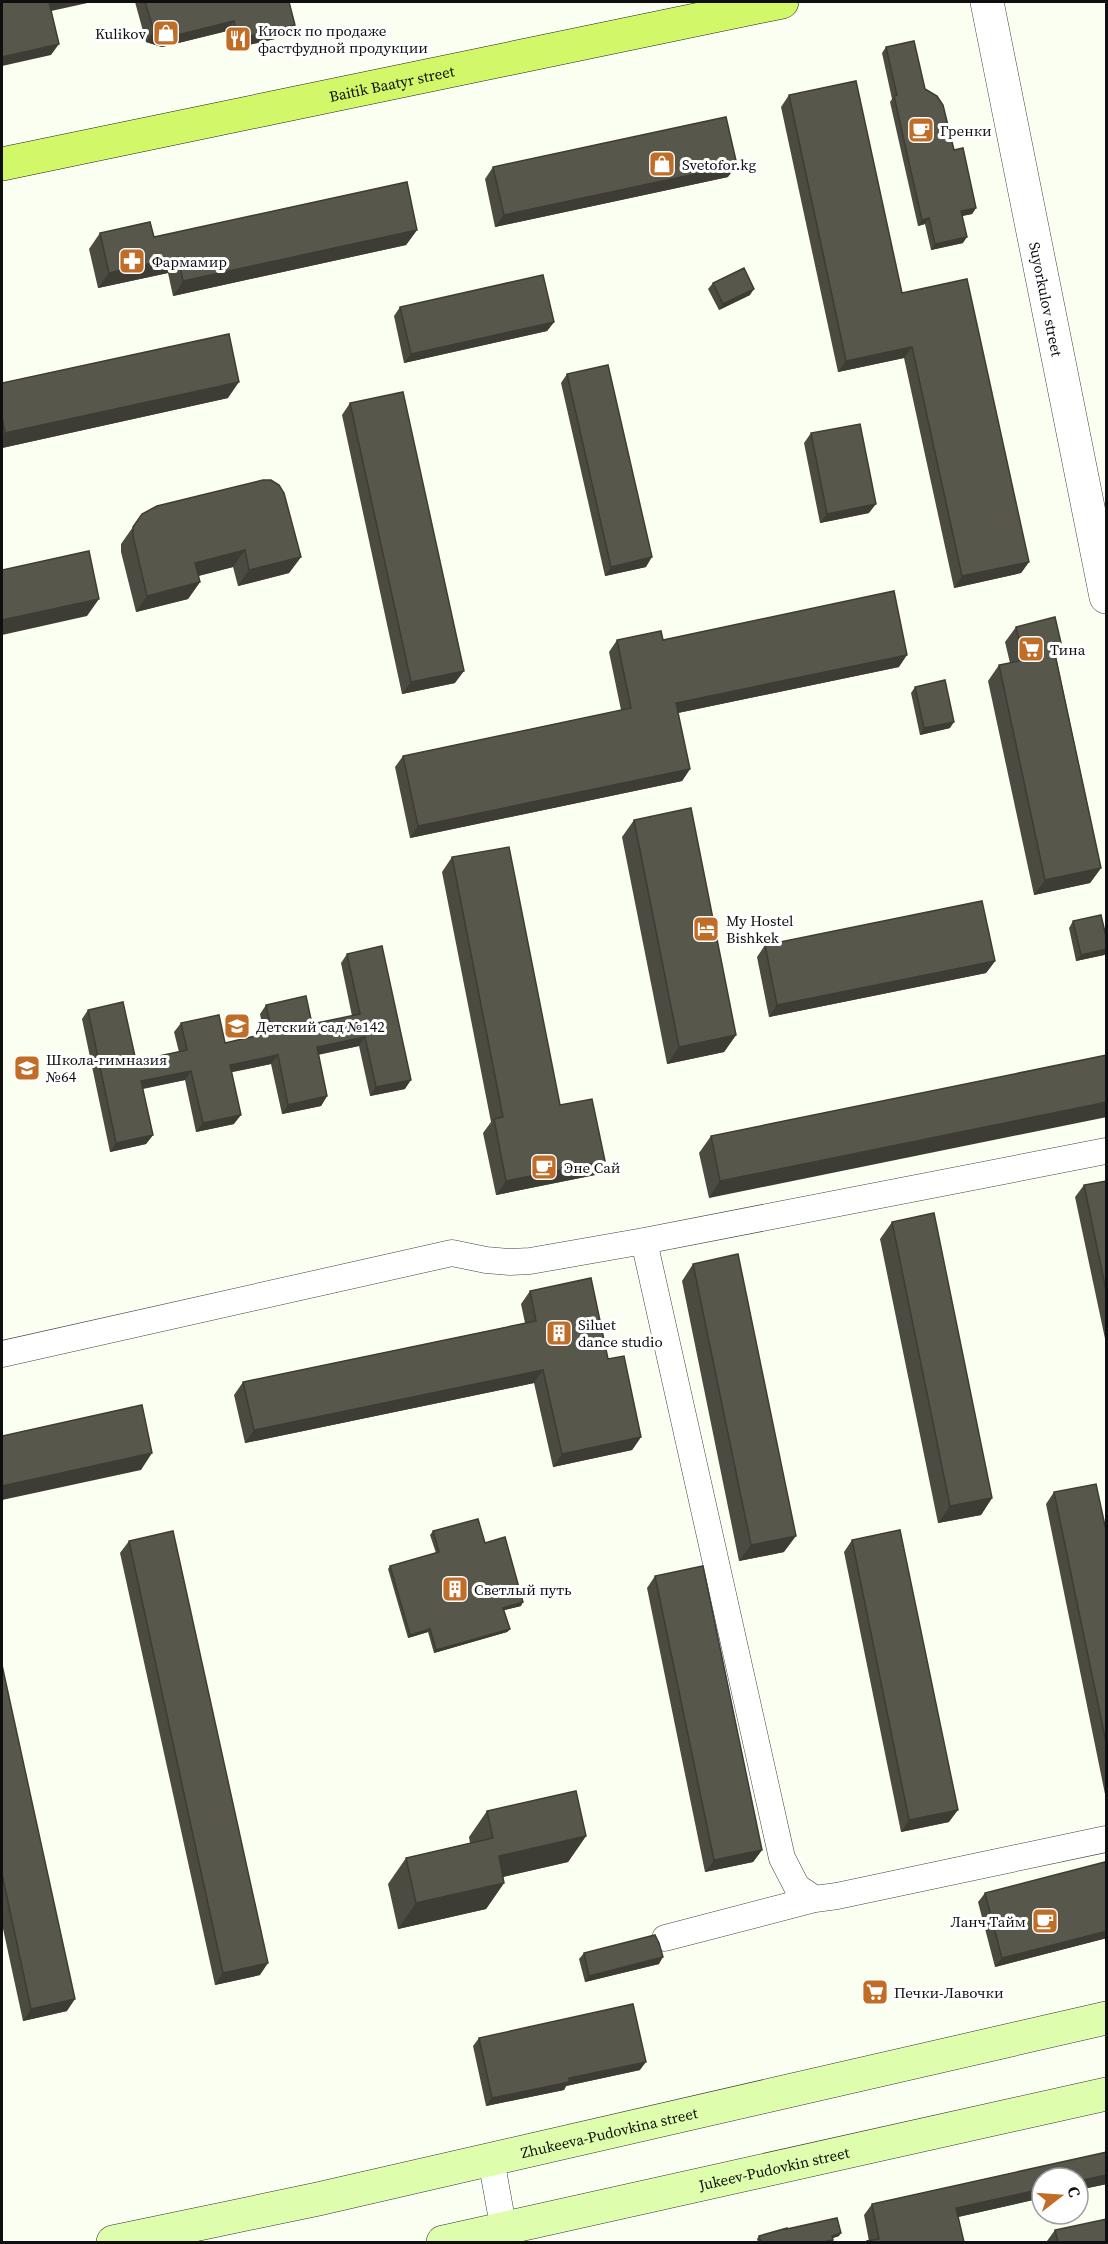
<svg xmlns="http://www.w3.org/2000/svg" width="1108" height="2244" viewBox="0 0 1108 2244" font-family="'Source Serif 4',serif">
<rect width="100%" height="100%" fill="#fbfff2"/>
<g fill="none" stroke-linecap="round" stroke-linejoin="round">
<defs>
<path id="minor" d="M644,1241l138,617 15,29 18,12 22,-3 269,-57
M2,1354l450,-101 34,7 24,2 20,-1 114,-20 462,-90
M665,1938l150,-39
M491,2159l15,83"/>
<g id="tertiary">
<path id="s1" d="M987,2l119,595"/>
</g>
<g id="secondary">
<path id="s2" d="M113,2242l205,-43 788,-181"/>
<path id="s3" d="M443,2242l663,-148"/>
</g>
<g id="primary">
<path id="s4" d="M2,164l780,-162"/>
</g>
</defs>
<use href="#minor" stroke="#424242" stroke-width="27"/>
<use href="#tertiary" stroke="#424242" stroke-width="34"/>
<use href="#secondary" stroke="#313131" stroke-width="34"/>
<use href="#primary" stroke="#202020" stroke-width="34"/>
<use href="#minor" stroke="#fff" stroke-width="26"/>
<use href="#tertiary" stroke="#fff" stroke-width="33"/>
<use href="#secondary" stroke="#defead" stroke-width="33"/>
<use href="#primary" stroke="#d2f769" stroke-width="33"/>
</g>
<path fill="#4c4b41" d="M135,2h154l-1,34 -57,13 -4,-18 -65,16 -16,-5z
M886,47l39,42 29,61 22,58 -4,6 -10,2 1,27 -32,7 -6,-26 -7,2 -28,-124 2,-3 -10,-46z
M789,95l113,198 127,269 -8,11 -67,15 -50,-230 -66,14 -57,-265z
M493,167l235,10 -233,50 -10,-48z
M417,230l-11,15 -233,51 -5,-23 -70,15 -9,-39 11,-16 54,4z
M713,283l37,12 -31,15 -11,-21z
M400,307l154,15 -7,9 -143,32 -10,-47z
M567,374l79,193 -41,9 -44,-193z
M2,383l226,15 -226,50z
M350,403l105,280 -53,11 -60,-279z
M811,433l58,80 -49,10 -16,-80z
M142,514l159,43 -12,16 -51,13 -5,-19 -35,9 2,6 -12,17 -52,13 -15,-60v-8z
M1016,627l45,16 -6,9 46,216 -11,15 -56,12 -46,-214 11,-16 11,-2 -5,-21z
M617,640h46l236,27 -221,46 12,56 -8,12 -272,57 -15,-71 8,-11 218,-46 -12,-58z
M915,687l35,41 -30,7 -9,-42z
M634,820l102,215 -12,17 -57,12 -45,-227z
M452,857l108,248 45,56 -10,14 -99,20 -13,-62 8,-11 -49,-250z
M1073,921l34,20v11l-3,3 -28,6 -7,-33z
M765,945l230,16 -9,12 -217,44 -12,-60z
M347,954l58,135 -35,7 -11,-50 -41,9 9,41 -6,10 -39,8 -11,-50 -40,8 3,52 -38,8 -11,-52 -42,9 10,46 -7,9 -36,8 -28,-133 6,-9 48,51 43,-9 -5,-20 7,-9 44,20 39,-9 -4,-20 6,-9 46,19 40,-8 -11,-53z
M1107,1055l-398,143 -10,-45 12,-17z
M1107,1181v167l-32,-151 9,-12z
M892,1222l100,276 -11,17 -43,8 -58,-284z
M693,1264l91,288 -45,9 -57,-280z
M530,1291l78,68 33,78 -9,13 -79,17 -19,-84 -289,60 -11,-48 9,-13 282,-59 -4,-19z
M1054,1492l53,43v259h-2l-59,-290z
M433,1531l52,12 36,63 -17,4 6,19 -3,3 -73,21 -6,-21 -20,6 -20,-69 2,-3 46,-13 -6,-18z
M852,1540l97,282 -48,10 -57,-280z
M129,1541l131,434 -45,10 -95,-432z
M655,1576l107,274 -9,12 -48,10 -58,-284z
M2,1665l65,346 -44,10 -21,-97z
M487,1811l99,25 -18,26 -65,15 1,6 -18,26 -88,20 -10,-45 18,-26 64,-15 -1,-6z
M1107,1869v69l-112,29 -17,-65 7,-9z
M584,1953l75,11 -74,18 -6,-23z
M479,2038l161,32 -74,16 -2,4 -78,16 -13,-60z
M1107,2152v32l-29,6v-12h-36v20l-84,19 6,25h-98l3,-1 -5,-26 8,-11z
M787,2229l52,7 -6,2v2l-1,2h-74l-1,-3 2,-3z
M1055,2230l52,12h-59l-1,-1z"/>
<path fill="#3e3d35" d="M49,2h43l-50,11z
M234,21l-7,10 -65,16 -16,-5 8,-11z
M295,25l-7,11 -57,13 7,-10z
M59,44l-8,11 -49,11v-9z
M737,165l-9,12 -233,50 9,-12z
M976,208l-4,6 -15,3 4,-6z
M929,218l-4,6 -7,2 4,-6z
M417,230l-11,15 -233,51 10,-15z
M967,237l-4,6 -32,7 4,-6z
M178,257l-10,16 -70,15 11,-15z
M754,289l-4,6 -31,15 4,-6z
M554,322l-7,9 -143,32 7,-9z
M912,347l-8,11 -66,14 8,-11z
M239,382l-11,16 -226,50v-11l3,-4z
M876,504l-7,9 -49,10 7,-9z
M245,550l-12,17 -50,13 12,-17z
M301,557l-12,16 -51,13 11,-16z
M652,557l-6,10 -41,9 6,-9z
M1029,562l-8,11 -67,15 8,-12z
M200,582l-12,17 -52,13 11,-16z
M99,599l-12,17 -85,19v-15z
M1061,643l-11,16 3,-14z
M907,655l-8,12 -231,48 8,-12z
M464,671l-9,12 -53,11 9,-12z
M954,722l-4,6 -30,7 4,-7z
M690,769l-8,12 -272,57 8,-12z
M1101,868l-11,15 -56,12 11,-15z
M1107,949v3l-3,3 -28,6 5,-6z
M995,961l-9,12 -217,44 8,-12z
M736,1035l-12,17 -57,12 12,-17z
M365,1037l-6,9 -49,10 7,-9z
M278,1055l-7,9 -48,10 7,-9z
M191,1071l-6,9 -50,10 6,-9z
M411,1080l-6,9 -35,7 6,-9z
M327,1096l-6,10 -39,8 6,-9z
M1107,1102v15l-398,81 11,-17z
M241,1115l-7,9 -38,8 7,-9z
M153,1135l-7,9 -36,8 6,-9z
M605,1161l-10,14 -99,20 10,-14z
M543,1370l-9,13 -289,60 9,-13z
M641,1437l-9,13 -79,17 9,-13z
M152,1453l-11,17 -139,30v-14z
M992,1498l-11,17 -43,8 12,-17z
M796,1536l-12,16 -45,9 12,-16z
M523,1602l-2,4 -20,5 2,-3z
M430,1629l-2,3 -20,6 2,-3z
M510,1629l-3,3 -73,21 2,-3z
M958,1810l-9,12 -48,10 8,-12z
M586,1836l-18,26 -88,20 19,-26z
M762,1850l-9,12 -48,10 9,-12z
M504,1883l-18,26 -88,20 18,-26z
M1107,1931v7l-112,29 7,-9z
M663,1957l-4,7 -74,18 4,-6z
M268,1963l-8,12 -45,10 8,-12z
M75,1999l-8,12 -44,10 8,-12z
M646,2062l-6,8 -74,16 -2,4 -78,16 6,-8 77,-20z
M1107,2175v9l-29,6v-9z
M1042,2189v9l-93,21 7,-11z
M841,2233l-2,3 -9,3 2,-3z"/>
<path fill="#58574c" stroke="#3e3d35" stroke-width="1.5" d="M2,2h50h-3l10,42 -57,13z
M145,2h144l6,23 -57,14 -4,-18 -65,16 -15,-6z
M914,41l11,48 12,7 6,9 11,45 9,-2 13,60 -15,3 6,26 -32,7 -6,-26 -7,2 -28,-124 3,-1 -11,-48z
M856,81l46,212 65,-14 62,283 -67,14 -50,-229 -66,14 -57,-266z
M726,117l11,48 -233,50 -11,-48z
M407,182l10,48 -234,51 -5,-24 -69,16 -9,-40 50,-11 4,15z
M744,268l10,21 -31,15 -10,-21z
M543,275l11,47 -143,32 -11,-47z
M229,334l10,48 -234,51 -3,-15v-35z
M608,365l44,192 -41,10 -44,-193z
M403,392l61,279 -53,11 -61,-279z
M860,424l16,80 -49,10 -16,-81z
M263,480h8l8,5 5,8 17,64 -52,13 -4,-20 -50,13 5,19 -53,14 -14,-60v-9l9,-13 15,-8z
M89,551l10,48 -97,21v-50z
M894,591l13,64 -231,48 14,66 -272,57 -15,-70 228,-48 -14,-68 44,-9 2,9z
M1055,617l6,26 -8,2 48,223 -56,12 -46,-215 25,-5 -8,-33z
M945,680l9,42 -30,6 -9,-41z
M691,808l45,227 -57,12 -45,-227z
M509,847l51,258 32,-6 13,62 -99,20 -12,-62 9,-2 -51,-260z
M982,901l13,60 -218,44 -12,-60z
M1101,915l6,26v8l-26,6 -8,-34z
M382,946l29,134 -35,7 -11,-50 -48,10 10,49 -39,9 -10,-50 -48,10 11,50 -38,8 -12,-52 -50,10 12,54 -37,8 -28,-133 35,-8 13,59 51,-11 -6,-27 38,-8 6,28 47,-11 -6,-27 40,-9 6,28 48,-10 -13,-60z
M1107,1055v47l-387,79 -9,-45z
M1107,1181v114l-23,-110z
M934,1213l58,285 -42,8 -58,-284z
M738,1254l58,282 -45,9 -58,-281z
M591,1278l17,81 16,-3 17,81 -79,17 -19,-84 -289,60 -11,-48 293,-61 -6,-30z
M142,1405l10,48 -150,33v-50z
M1096,1484l11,51v212l-53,-255z
M478,1519l7,24 20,-6 18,65 -20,6 7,21 -74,21 -6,-21 -20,6 -20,-69 49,-14 -6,-21z
M900,1530l58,280 -49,10 -57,-280z
M173,1531l95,432 -45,10 -94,-432z
M703,1566l59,284 -48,10 -59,-284z
M2,1665l73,334 -44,10 -29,-135z
M576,1791l10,45 -87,20 5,27 -88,20 -10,-45 87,-20 -6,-27z
M1105,1862l2,7v62l-105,27 -17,-65z
M655,1935l4,8 4,14 -74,19 -5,-23z
M633,2004l13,58 -77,16v4l-77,16 -13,-60z
M1107,2152v23l-29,6v-3h-36v11l-86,19 8,34h-97v-1l12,-2 -7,-35z
M837,2218l4,15 -9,3 1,4 -10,2h-62l-2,-6 28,-8v1z
M1107,2219v23h-49l-3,-12z"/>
<defs>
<symbol id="shop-square" viewBox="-11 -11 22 22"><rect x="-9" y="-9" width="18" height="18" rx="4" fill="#c06d27" stroke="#fff"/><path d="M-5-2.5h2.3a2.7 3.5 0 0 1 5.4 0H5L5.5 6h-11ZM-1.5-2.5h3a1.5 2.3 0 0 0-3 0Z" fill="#fff"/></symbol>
<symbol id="restaurant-square" viewBox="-11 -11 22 22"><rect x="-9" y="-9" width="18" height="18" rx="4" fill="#c06d27" stroke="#fff"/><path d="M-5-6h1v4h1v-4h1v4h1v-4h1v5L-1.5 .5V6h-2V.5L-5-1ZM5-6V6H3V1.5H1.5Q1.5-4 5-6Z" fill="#fff"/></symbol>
<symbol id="cafe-square" viewBox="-11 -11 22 22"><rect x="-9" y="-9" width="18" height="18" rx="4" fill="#c06d27" stroke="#fff"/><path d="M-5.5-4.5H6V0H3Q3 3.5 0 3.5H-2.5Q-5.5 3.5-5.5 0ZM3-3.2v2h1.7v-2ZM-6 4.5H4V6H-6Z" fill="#fff"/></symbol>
<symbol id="pharmacy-square" viewBox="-11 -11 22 22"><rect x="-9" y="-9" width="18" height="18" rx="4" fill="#c06d27" stroke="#fff"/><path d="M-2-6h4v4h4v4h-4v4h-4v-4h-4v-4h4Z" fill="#fff"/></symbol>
<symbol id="supermarket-square" viewBox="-11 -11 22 22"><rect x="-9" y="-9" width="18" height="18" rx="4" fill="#c06d27" stroke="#fff"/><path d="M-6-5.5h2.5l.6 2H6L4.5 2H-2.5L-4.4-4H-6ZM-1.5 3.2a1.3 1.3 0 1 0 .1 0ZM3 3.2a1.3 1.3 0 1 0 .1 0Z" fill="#fff"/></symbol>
<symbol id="hotel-square" viewBox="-11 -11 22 22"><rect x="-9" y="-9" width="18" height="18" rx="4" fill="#c06d27" stroke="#fff"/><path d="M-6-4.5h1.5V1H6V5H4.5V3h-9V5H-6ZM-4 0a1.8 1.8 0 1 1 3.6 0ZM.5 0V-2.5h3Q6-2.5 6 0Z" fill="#fff"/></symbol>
<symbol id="school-square" viewBox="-11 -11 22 22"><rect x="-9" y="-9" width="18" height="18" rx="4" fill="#c06d27" stroke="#fff"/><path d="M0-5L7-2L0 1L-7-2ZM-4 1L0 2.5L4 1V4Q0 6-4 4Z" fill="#fff"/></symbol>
<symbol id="building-square" viewBox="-11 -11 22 22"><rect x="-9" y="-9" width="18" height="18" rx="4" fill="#c06d27" stroke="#fff"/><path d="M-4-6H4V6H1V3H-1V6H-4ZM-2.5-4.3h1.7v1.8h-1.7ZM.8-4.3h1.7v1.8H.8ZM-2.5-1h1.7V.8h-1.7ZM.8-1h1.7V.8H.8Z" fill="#fff"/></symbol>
</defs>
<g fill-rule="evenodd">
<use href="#shop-square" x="151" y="18" width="30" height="30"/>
<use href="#restaurant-square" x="223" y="24" width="30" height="30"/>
<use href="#cafe-square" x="906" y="115" width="30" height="30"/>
<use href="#shop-square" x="647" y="149" width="30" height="30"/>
<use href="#pharmacy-square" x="117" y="246" width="30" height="30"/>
<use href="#supermarket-square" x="1016" y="634" width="30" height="30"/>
<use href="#hotel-square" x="691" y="914" width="30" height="30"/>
<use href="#school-square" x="222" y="1011" width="30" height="30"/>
<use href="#school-square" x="12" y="1053" width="30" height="30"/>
<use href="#cafe-square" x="529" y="1152" width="30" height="30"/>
<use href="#building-square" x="544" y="1318" width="30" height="30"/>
<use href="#building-square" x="440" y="1574" width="30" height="30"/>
<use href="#cafe-square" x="1030" y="1906" width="30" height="30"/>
<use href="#supermarket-square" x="860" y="1977" width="30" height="30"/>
</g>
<g text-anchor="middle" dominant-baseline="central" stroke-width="6" stroke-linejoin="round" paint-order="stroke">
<g font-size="15" fill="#0f0f0f" stroke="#fff" text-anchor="start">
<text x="258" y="30">Киоск по продаже<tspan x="258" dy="17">фастфудной продукции</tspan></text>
<text x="146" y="33" text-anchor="end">Kulikov</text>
<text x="940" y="130">Гренки</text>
<text x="682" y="164">Svetofor.kg</text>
<text x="152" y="261">Фармамир</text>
<text x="1050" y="649">Тина</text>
<text x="726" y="920">My Hostel<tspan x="726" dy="17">Bishkek</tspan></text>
<text x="256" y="1026">Детский сад №142</text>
<text x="46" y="1059">Школа-гимназия<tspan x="46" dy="17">№64</tspan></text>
<text x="564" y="1167">Эне Сай</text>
<text x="578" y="1324">Siluet<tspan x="578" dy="17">dance studio</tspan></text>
<text x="474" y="1589">Светлый путь</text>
<text x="1026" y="1921" text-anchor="end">Ланч Тайм</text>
<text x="894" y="1992">Печки-Лавочки</text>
</g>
<g font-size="15" fill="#0f0f0f" stroke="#fff">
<text stroke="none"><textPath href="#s4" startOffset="398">Baitik Baatyr street</textPath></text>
<text stroke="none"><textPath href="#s1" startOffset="303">Suyorkulov street</textPath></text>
<text stroke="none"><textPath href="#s2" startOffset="508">Zhukeeva-Pudovkina street</textPath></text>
<text stroke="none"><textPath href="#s3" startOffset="339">Jukeev-Pudovkin street</textPath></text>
</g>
</g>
<rect width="1108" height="2244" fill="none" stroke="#0f0f0f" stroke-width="6"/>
<g transform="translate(1060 2196) rotate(73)"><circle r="28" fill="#ffffff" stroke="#9f9f9f" stroke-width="1.5"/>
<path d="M0-4.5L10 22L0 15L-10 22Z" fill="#c06d27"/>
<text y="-9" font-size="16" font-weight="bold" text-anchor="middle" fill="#0f0f0f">С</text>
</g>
</svg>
